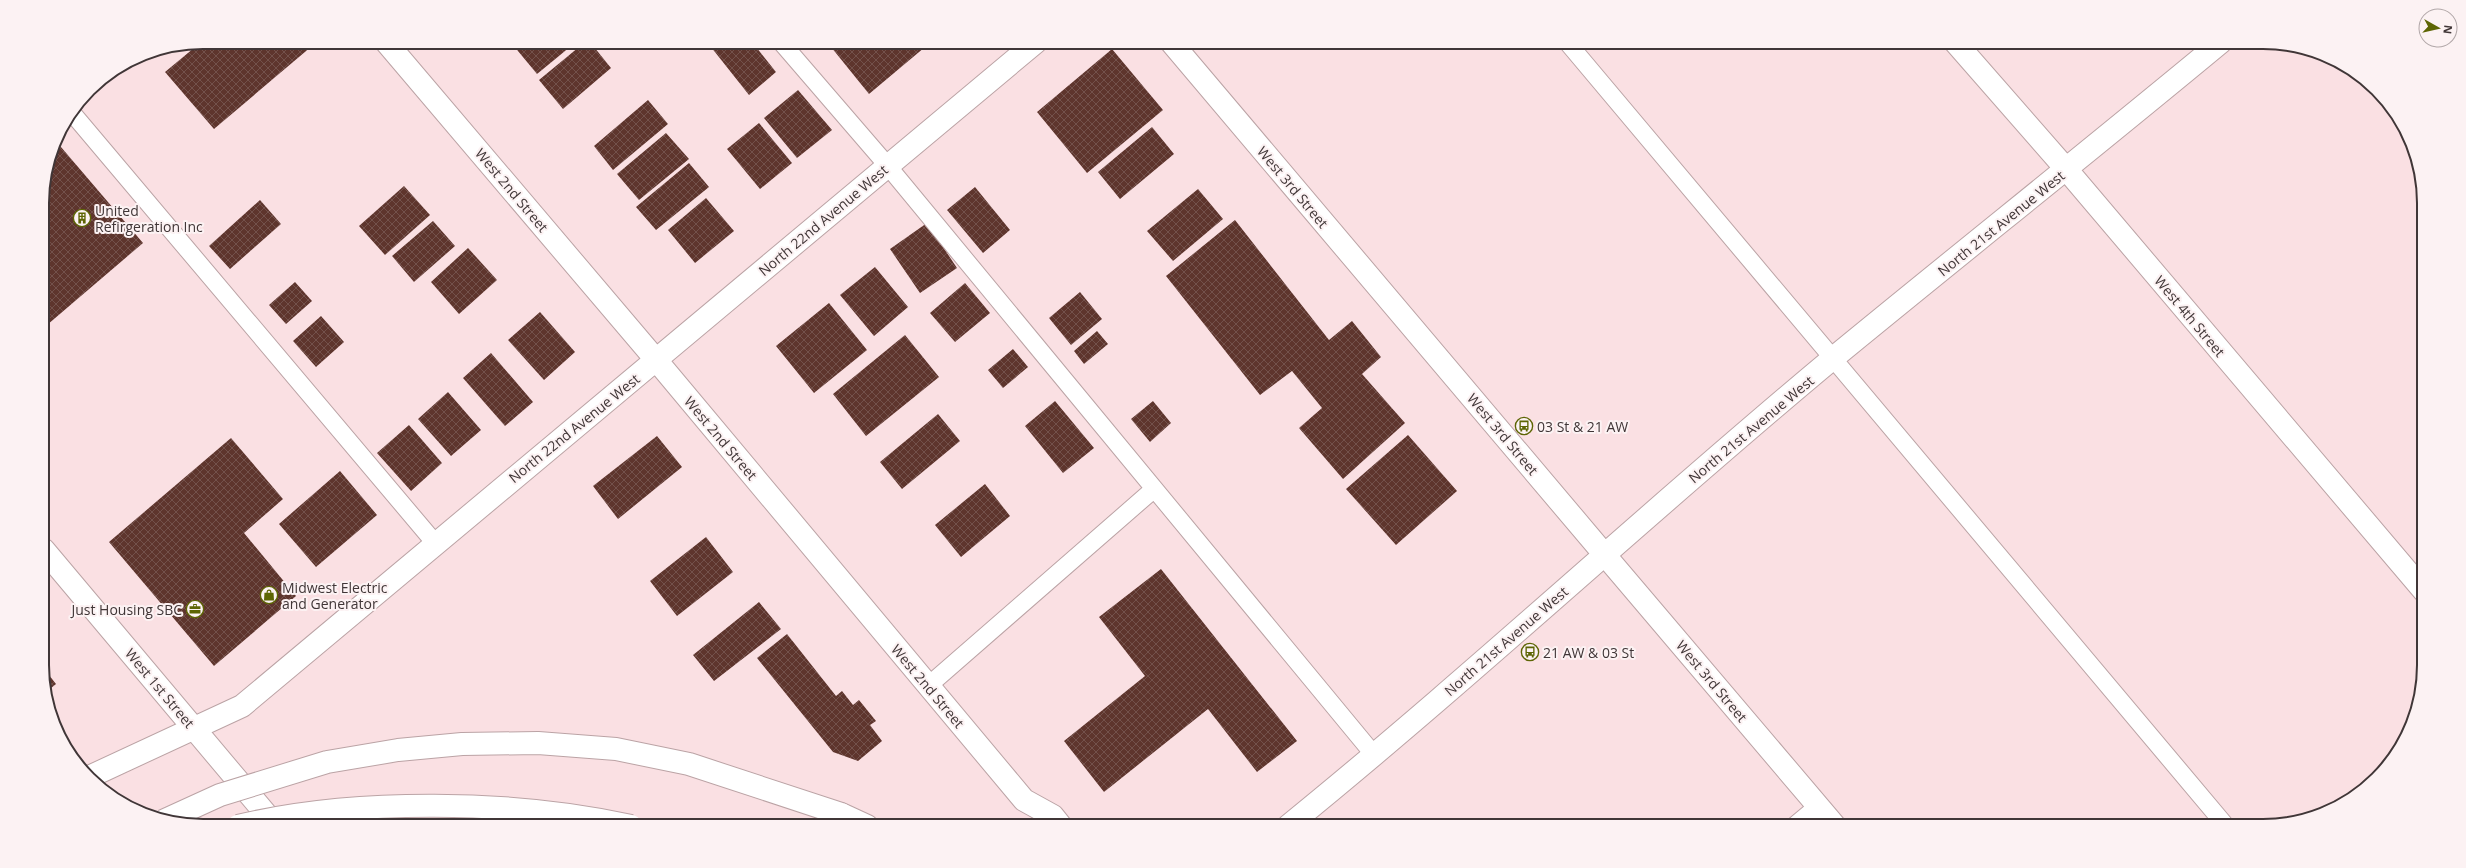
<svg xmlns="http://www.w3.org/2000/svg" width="2466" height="868" viewBox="0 0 2466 868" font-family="'Open Sans',sans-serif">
<defs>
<pattern id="building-cross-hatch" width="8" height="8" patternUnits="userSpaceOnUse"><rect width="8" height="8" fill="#5e352d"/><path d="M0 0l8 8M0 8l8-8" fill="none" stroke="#73514b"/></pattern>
</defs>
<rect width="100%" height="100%" fill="#fae0e3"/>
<path fill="url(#building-cross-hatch)" d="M309,42l3,4 -98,83 -49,-57 35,-29z
M494,42h9l-5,4z
M517,42h59l-39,32 -24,-29z
M585,42h5l21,26 -48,41 -24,-29z
M707,42h45l24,30 -27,23z
M827,42h104l-62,52z
M1112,49l51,61 -76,63 -50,-61z
M798,90l34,40 -35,28 -33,-40z
M648,100l20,24 -55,46 -19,-24z
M759,123l33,40 -32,26 -33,-40z
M1152,127l22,27 -54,45 -22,-27z
M666,133l23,26 -50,41 -22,-26z
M55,140l88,103 -96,82 -4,-5 -1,-127z
M689,163l20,24 -53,43 -20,-23z
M404,186l26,29 -45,40 -26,-29z
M975,187l35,43 -27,23 -36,-43z
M1198,189l25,30 -50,42 -26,-30z
M706,198l28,33 -39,32 -27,-33z
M260,200l21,24 -51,45 -21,-23z
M1235,220l94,120 23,-19 29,36 -19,17 43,49 -62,56 -44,-51 23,-20 -30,-37 -32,24 -94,-119z
M433,221l22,25 -41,36 -22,-26z
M927,223l30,45 -37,25 -30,-44z
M468,248l29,32 -38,34 -28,-32z
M875,267l33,40 -34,29 -34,-41z
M295,282l17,19 -26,23 -17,-19z
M965,283l25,30 -35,29 -25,-29z
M1080,292l22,27 -31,26 -22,-27z
M829,303l38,47 -53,43 -38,-47z
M540,312l35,40 -31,28 -36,-40z
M321,316l23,26 -28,25 -23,-26z
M1097,331l11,13 -24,20 -10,-13z
M905,335l34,42 -73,59 -33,-42z
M1013,349l15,18 -25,21 -15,-18z
M491,353l42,49 -28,24 -42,-48z
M448,392l33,38 -30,26 -33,-37z
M1055,401l39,47 -31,25 -38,-47z
M1153,401l18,22 -21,19 -19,-23z
M938,414l22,27 -58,48 -22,-27z
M409,425l33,38 -31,28 -34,-38z
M1408,435l49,56 -61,54 -50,-56z
M657,436l25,31 -64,52 -25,-33z
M231,438l52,61 -39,34 52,63 -82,70 -105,-124z
M340,471l37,44 -61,52 -37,-43z
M985,484l25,32 -49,41 -26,-32z
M706,537l27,35 -56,44 -27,-35z
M1161,569l136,172 -40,31 -49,-63 -104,83 -40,-51 81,-65 -46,-59z
M759,602l22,27 -67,52 -21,-26z
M787,634l49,62 6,-5 11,14 6,-5 17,21 -6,4 12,16 -24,20 -25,-9 -76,-94z
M45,670l11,14 -11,9z
M2276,820l4,4 -11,2z"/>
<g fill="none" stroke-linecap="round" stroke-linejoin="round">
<defs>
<path id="lane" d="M781,42l106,123 488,591
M1567,42l659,784
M73,114l362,429
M928,686l226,-197
M1794,826l24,-20"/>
<path id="street" d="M386,42l271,319 367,439 29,16 8,10
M1955,42l112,128 357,421
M1604,554l231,272
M89,777l153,-71 794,-664"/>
<path id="secondary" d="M1171,42l433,512
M44,550l232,276
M1288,826c186,-151 360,-314 544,-467 129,-106 260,-210 389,-317"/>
<path id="highway" d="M841,814l26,12"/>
</defs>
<use href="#lane" stroke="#bba3a5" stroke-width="19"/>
<use href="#street" stroke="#bba3a5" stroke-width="24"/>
<use href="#secondary" stroke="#bba3a5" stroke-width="24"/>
<use href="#highway" stroke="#bba3a5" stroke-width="24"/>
<use href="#lane" stroke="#fff" stroke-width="17"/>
<use href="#street" stroke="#fff" stroke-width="22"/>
<use href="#secondary" stroke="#fff" stroke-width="22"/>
<use href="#highway" stroke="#fff" stroke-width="22"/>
<defs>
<path id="highway-bridge" d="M163,821l57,-26 107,-33 71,-12 64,-6 76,-1 78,6 73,15 152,50
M238,826c116,-28 276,-26 393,0"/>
</defs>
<use href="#highway-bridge" stroke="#bba3a5" stroke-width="24" stroke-linecap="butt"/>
<use href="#highway-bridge" stroke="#fff" stroke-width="22"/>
</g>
<defs>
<symbol id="building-ring" viewBox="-11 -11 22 22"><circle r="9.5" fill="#fcf2f3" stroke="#5d6504" stroke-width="1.5"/><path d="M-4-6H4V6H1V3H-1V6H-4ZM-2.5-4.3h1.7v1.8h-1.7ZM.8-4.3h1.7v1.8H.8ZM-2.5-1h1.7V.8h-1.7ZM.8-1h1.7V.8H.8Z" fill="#5d6504"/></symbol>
<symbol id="bus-ring" viewBox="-11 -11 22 22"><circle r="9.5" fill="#fcf2f3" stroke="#5d6504" stroke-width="1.5"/><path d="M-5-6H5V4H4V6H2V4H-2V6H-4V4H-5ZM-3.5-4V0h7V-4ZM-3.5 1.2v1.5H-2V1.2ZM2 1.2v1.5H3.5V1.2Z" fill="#5d6504"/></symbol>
<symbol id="shop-ring" viewBox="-11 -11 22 22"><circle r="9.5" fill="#fcf2f3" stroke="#5d6504" stroke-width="1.5"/><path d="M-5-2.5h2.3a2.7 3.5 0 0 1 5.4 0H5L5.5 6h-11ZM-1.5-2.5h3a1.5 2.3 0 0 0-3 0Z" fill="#5d6504"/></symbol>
<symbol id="office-ring" viewBox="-11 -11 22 22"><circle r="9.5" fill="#fcf2f3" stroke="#5d6504" stroke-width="1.5"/><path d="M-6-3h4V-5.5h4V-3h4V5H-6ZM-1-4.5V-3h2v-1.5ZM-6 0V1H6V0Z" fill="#5d6504"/></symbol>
</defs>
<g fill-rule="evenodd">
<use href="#building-ring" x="72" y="208" width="20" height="20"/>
<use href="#bus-ring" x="1514" y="416" width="20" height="20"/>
<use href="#shop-ring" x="259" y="585" width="20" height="20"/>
<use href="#office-ring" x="185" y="599" width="20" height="20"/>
<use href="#bus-ring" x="1520" y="642" width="20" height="20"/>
</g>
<g text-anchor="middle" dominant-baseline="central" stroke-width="4" stroke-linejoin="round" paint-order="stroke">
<g font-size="14" fill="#403637" stroke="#fcf2f3">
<text transform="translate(1293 187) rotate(50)">West 3rd Street</text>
<text transform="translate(512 190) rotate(50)">West 2nd Street</text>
<text transform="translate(823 220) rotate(-40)">North 22nd Avenue West</text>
<text transform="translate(2001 223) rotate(-39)">North 21st Avenue West</text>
<text transform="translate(2190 316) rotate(50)">West 4th Street</text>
<text transform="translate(574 428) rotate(-39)">North 22nd Avenue West</text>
<text transform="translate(1751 429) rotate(-40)">North 21st Avenue West</text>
<text transform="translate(1503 434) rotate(50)">West 3rd Street</text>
<text transform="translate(721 438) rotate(50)">West 2nd Street</text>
<text transform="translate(1506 641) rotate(-41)">North 21st Avenue West</text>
<text transform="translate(1712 681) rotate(50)">West 3rd Street</text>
<text transform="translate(928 686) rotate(50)">West 2nd Street</text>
<text transform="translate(160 688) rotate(50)">West 1st Street</text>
</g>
<g font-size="14" fill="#403637" stroke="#fcf2f3" text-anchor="start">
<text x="95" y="210">United<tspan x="95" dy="16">Refirgeration Inc</tspan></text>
<text x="1537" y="426">03 St &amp; 21 AW</text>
<text x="282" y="587">Midwest Electric<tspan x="282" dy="16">and Generator</tspan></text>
<text x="182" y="609" text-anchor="end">Just Housing SBC</text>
<text x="1543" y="652">21 AW &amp; 03 St</text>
</g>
</g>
<path d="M0 0H2466V868H0ZM203 49H2263A154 154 0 0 1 2417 203V665A154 154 0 0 1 2263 819H203A154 154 0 0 1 49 665V203A154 154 0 0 1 203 49Z" fill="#fcf2f3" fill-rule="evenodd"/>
<path fill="none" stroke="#403637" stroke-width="2" d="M203 49H2263A154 154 0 0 1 2417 203V665A154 154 0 0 1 2263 819H203A154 154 0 0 1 49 665V203A154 154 0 0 1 203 49Z"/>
<g transform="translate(2438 28) rotate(98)"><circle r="19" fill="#fcf2f3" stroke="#b1a7a8"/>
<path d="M0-3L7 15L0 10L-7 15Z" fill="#5d6504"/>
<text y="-6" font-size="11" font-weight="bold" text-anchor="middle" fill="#403637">N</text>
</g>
</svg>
